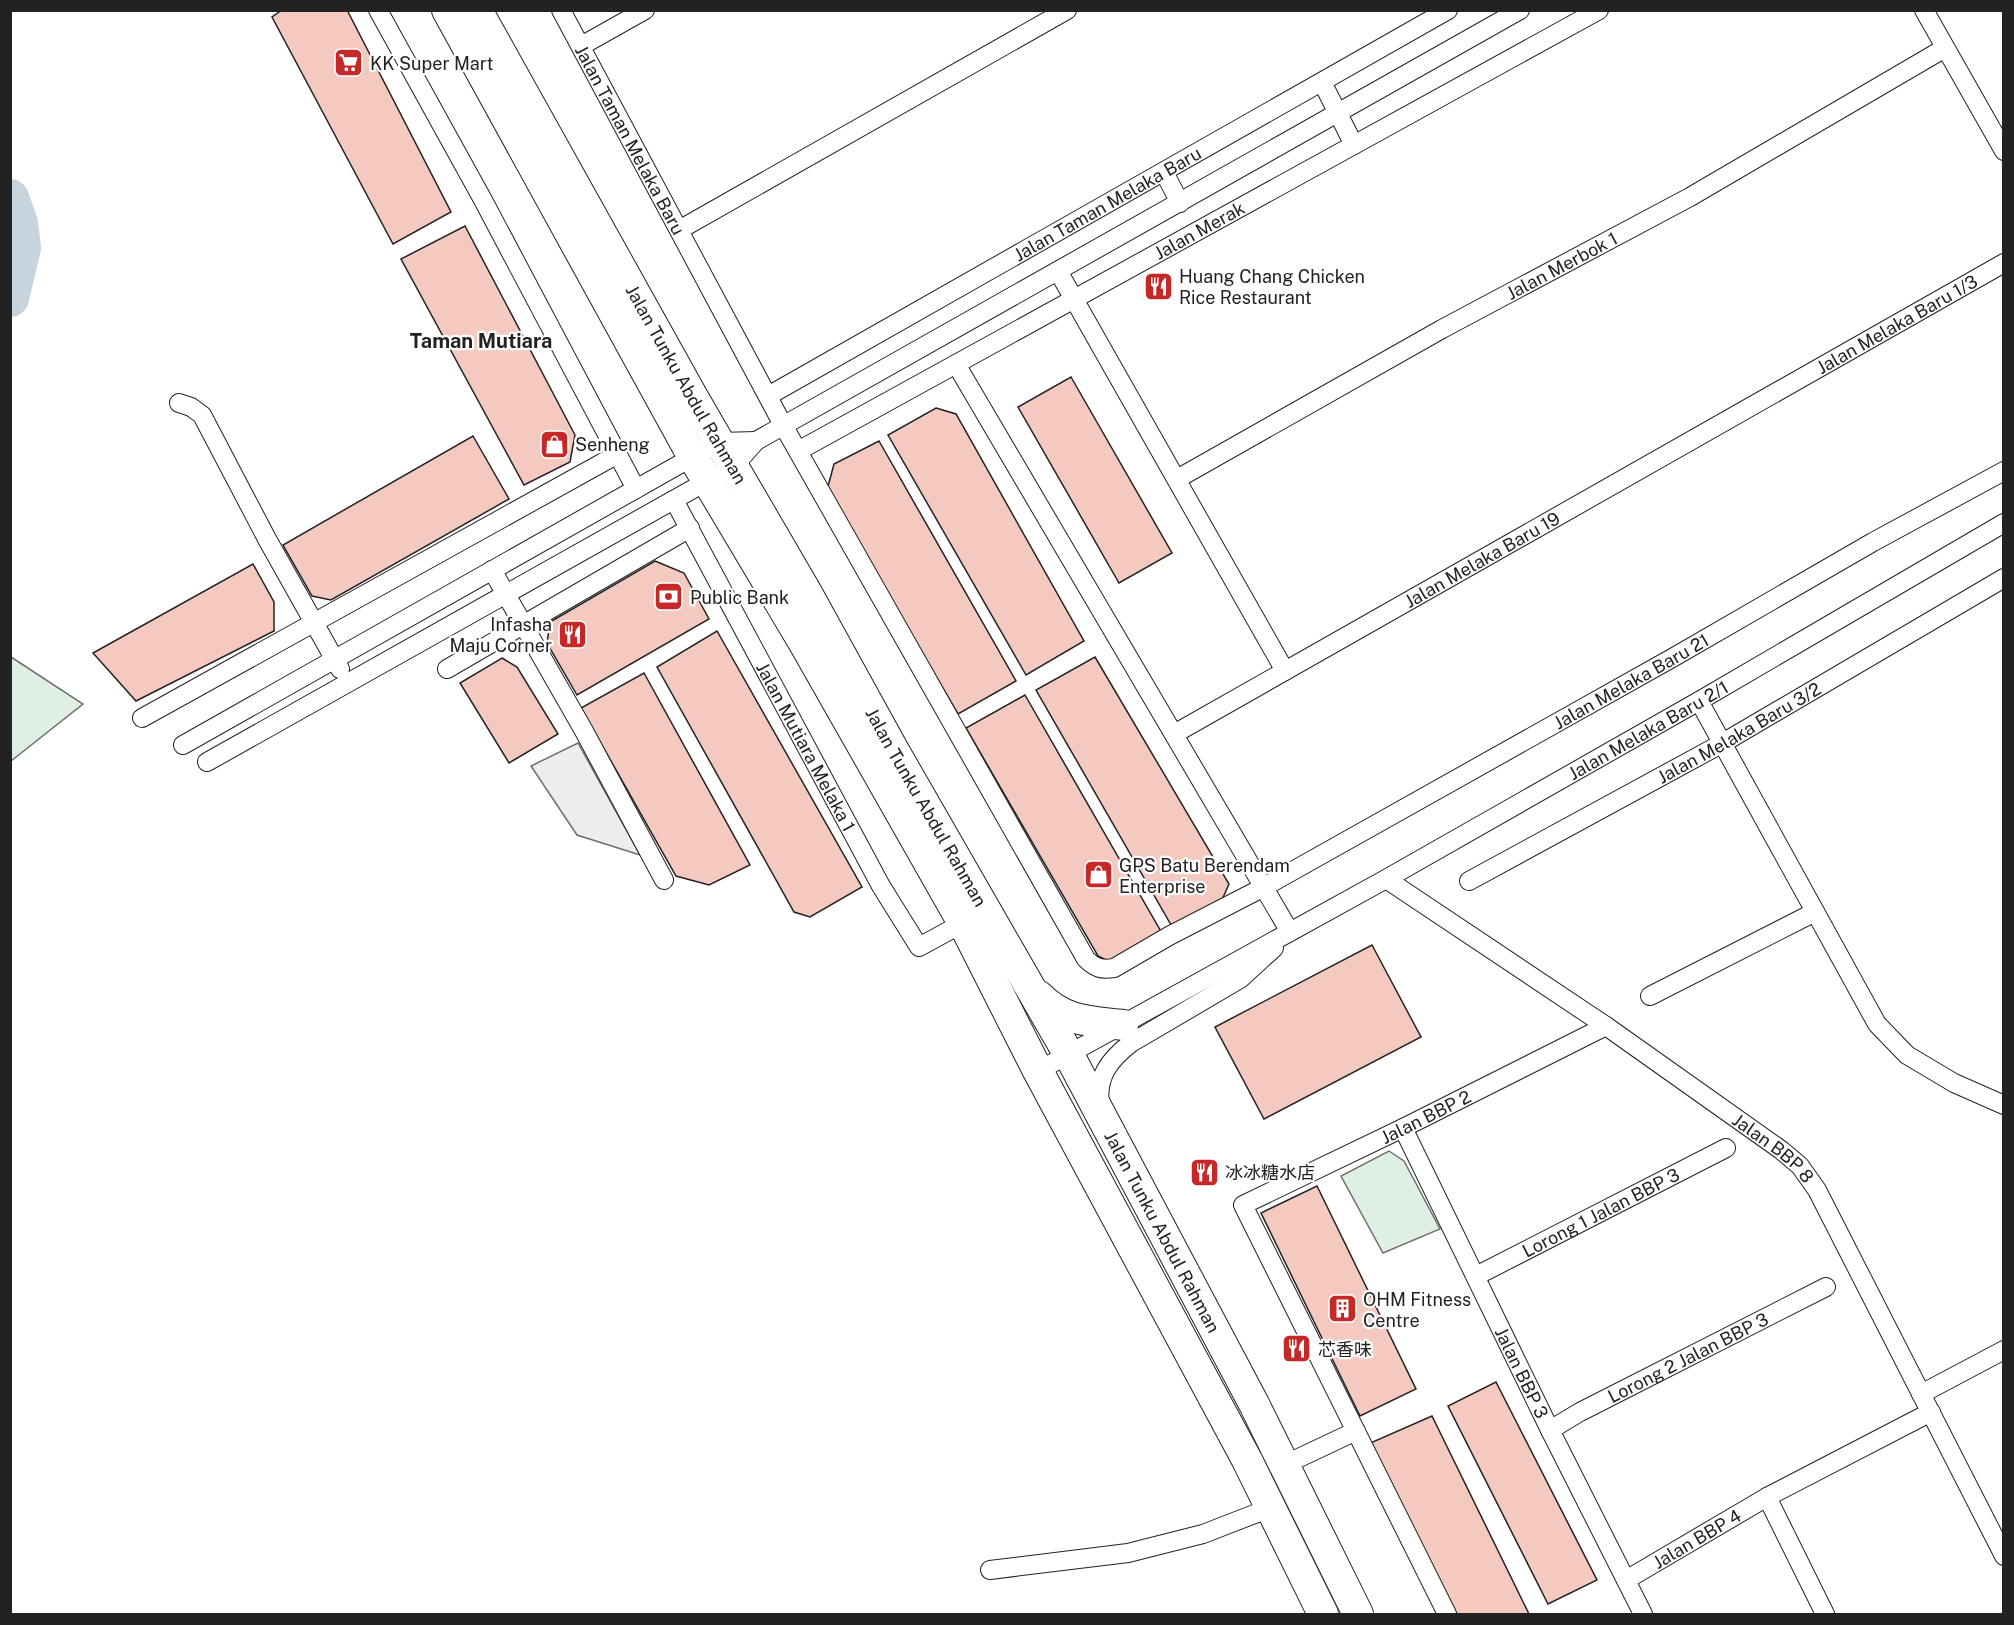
<svg xmlns="http://www.w3.org/2000/svg" width="2014" height="1625" viewBox="0 0 2014 1625" font-family="'Public Sans','Noto Sans SC',sans-serif">
<rect width="100%" height="100%" fill="#fff"/>
<path fill="#e0efe3" stroke="#6f6f6f" stroke-width="1.5" d="M11,657l72,47 -72,57z
M1389,1151l15,10 36,68 -57,24 -42,-77z"/>
<path fill="#ededed" stroke="#6f6f6f" stroke-width="1.5" d="M578,743l62,112 -63,-20 -46,-69z"/>
<g fill="none" stroke-linecap="round" stroke-linejoin="round">
<path stroke="#c7d3dd" stroke-width="38" d="M10,198l9,25 3,25 -12,50"/>
</g>
<path fill="#f3c9c0" stroke="#222" stroke-width="1.5" d="M282,10h65l104,202 -58,32 -121,-227z
M465,226l110,209 -5,27 -46,23 -123,-226z
M1071,377l101,176 -53,30 -101,-176z
M936,408l20,6 128,227 -58,34 -138,-240z
M473,436l36,63 -178,101 -19,-4 -29,-51z
M879,441l137,240 -58,33 -131,-224 7,-26z
M655,561l29,12 25,46 -132,76 -30,-52 3,-21z
M253,564l21,38v29l-138,70 -43,-48z
M717,631l145,256 -52,30 -16,-5 -137,-245z
M1095,657l134,227 -8,18 -47,28 -138,-240z
M502,658l15,9 41,67 -49,29 -49,-80z
M644,673l106,192 -41,20 -33,-9 -95,-168z
M1025,695l138,240 -51,28 -14,-7 -132,-228z
M1372,945l49,92 -157,82 -49,-92z
M1317,1186l99,203 -56,27 -99,-203z
M1496,1382l101,198 -49,24 -100,-198z
M1432,1416l97,198h-72l-89,-170z"/>
<g fill="none" stroke-linecap="round" stroke-linejoin="round">
<defs>
<g id="street">
<path d="M378,10l105,190 153,289"/>
<path id="s1" d="M561,10l222,415 303,534c9,9 15,11 28,9l55,-32 95,-49 410,-230 199,-115 131,-71"/>
<path d="M1924,10l80,141"/>
<path d="M581,46l64,-36"/>
<path d="M1322,82l32,63"/>
<path d="M1164,172l16,31"/>
<path d="M679,230l388,-220"/>
<path d="M1058,271l227,400"/>
<path d="M956,364l334,568"/>
<path id="s2" d="M768,396l680,-386"/>
<path d="M179,403l12,4 11,8 65,124 73,130"/>
<path id="s3" d="M798,451l801,-441"/>
<path id="s4" d="M1177,479l265,-150 248,-132 255,-149"/>
<path id="s5" d="M674,500l207,386 38,61 44,-24"/>
<path d="M492,570l92,161 80,149"/>
<path d="M447,669l243,-141"/>
<path d="M1699,701l178,323 30,31 47,28 50,22"/>
<path d="M142,718l476,-264"/>
<path id="s6" d="M1174,734l830,-471"/>
<path d="M183,745l536,-303 37,-1"/>
<path d="M207,762l527,-296 22,-25 764,-431"/>
<path id="s7" d="M1386,879l220,147 175,124 19,16 17,24 187,366"/>
<path id="s8" d="M1469,881l252,-137 283,-166"/>
<path d="M1650,996l165,-84"/>
<path id="s9" d="M1038,1071l348,-192 313,-178 305,-178"/>
<path d="M1100,1106c-4,-29 9,-46 31,-63l109,-64 34,-31"/>
<path id="s10" d="M1403,1128l147,302 93,184"/>
<path id="s11" d="M1476,1276l250,-128"/>
<path d="M1921,1394l83,-44"/>
<path id="s12" d="M1550,1430l30,-18 246,-125"/>
<path d="M1284,1465l72,-34"/>
<path d="M1767,1497l58,117"/>
<path d="M990,1570l138,-17 75,-19 67,-26"/>
<path id="s13" d="M1626,1580l141,-83 164,-85"/>
<path id="s14" d="M1447,1614l-204,-409 160,-77 203,-102"/>
</g>
<g id="primary">
<path d="M447,10l246,447 112,188 158,278 75,148 209,389 76,154"/>
<path id="s15" d="M477,10l217,389 113,194 86,156 176,306 185,349 104,210"/>
<path d="M1039,996c26,26 50,25 84,29"/>
</g>
</defs>
<use href="#street" stroke="#222" stroke-width="20"/>
<use href="#primary" stroke="#222" stroke-width="32"/>
<use href="#street" stroke="#fff" stroke-width="18"/>
<use href="#primary" stroke="#fff" stroke-width="30"/>
</g>
<defs>
<symbol id="supermarket-square" viewBox="-11 -11 22 22"><rect x="-9" y="-9" width="18" height="18" rx="4" fill="#c62828" stroke="#fff"/><path d="M-6-5.5h2.5l.6 2H6L4.5 2H-2.5L-4.4-4H-6ZM-1.5 3.2a1.3 1.3 0 1 0 .1 0ZM3 3.2a1.3 1.3 0 1 0 .1 0Z" fill="#fff"/></symbol>
<symbol id="restaurant-square" viewBox="-11 -11 22 22"><rect x="-9" y="-9" width="18" height="18" rx="4" fill="#c62828" stroke="#fff"/><path d="M-5-6h1v4h1v-4h1v4h1v-4h1v5L-1.5 .5V6h-2V.5L-5-1ZM5-6V6H3V1.5H1.5Q1.5-4 5-6Z" fill="#fff"/></symbol>
<symbol id="shop-square" viewBox="-11 -11 22 22"><rect x="-9" y="-9" width="18" height="18" rx="4" fill="#c62828" stroke="#fff"/><path d="M-5-2.5h2.3a2.7 3.5 0 0 1 5.4 0H5L5.5 6h-11ZM-1.5-2.5h3a1.5 2.3 0 0 0-3 0Z" fill="#fff"/></symbol>
<symbol id="bank-square" viewBox="-11 -11 22 22"><rect x="-9" y="-9" width="18" height="18" rx="4" fill="#c62828" stroke="#fff"/><path d="M-6-4H6V4H-6ZM0-2.3a2.3 2.3 0 1 0 0 4.6a2.3 2.3 0 1 0 0-4.6Z" fill="#fff"/></symbol>
<symbol id="building-square" viewBox="-11 -11 22 22"><rect x="-9" y="-9" width="18" height="18" rx="4" fill="#c62828" stroke="#fff"/><path d="M-4-6H4V6H1V3H-1V6H-4ZM-2.5-4.3h1.7v1.8h-1.7ZM.8-4.3h1.7v1.8H.8ZM-2.5-1h1.7V.8h-1.7ZM.8-1h1.7V.8H.8Z" fill="#fff"/></symbol>
</defs>
<g fill-rule="evenodd">
<use href="#supermarket-square" x="332" y="46" width="33" height="33"/>
<use href="#restaurant-square" x="1142" y="270" width="33" height="33"/>
<use href="#shop-square" x="538" y="428" width="33" height="33"/>
<use href="#bank-square" x="652" y="580" width="33" height="33"/>
<use href="#restaurant-square" x="556" y="618" width="33" height="33"/>
<use href="#shop-square" x="1082" y="858" width="33" height="33"/>
<use href="#restaurant-square" x="1188" y="1156" width="33" height="33"/>
<use href="#building-square" x="1326" y="1292" width="33" height="33"/>
<use href="#restaurant-square" x="1280" y="1332" width="33" height="33"/>
</g>
<g text-anchor="middle" dominant-baseline="central" stroke-width="4.5" stroke-linejoin="round" paint-order="stroke">
<g font-size="18" fill="#222" stroke="#fff" text-anchor="start">
<text x="370" y="63">KK Super Mart</text>
<text x="1179" y="276">Huang Chang Chicken<tspan x="1179" dy="21">Rice Restaurant</tspan></text>
<text x="575" y="444">Senheng</text>
<text x="690" y="597">Public Bank</text>
<text x="552" y="624" text-anchor="end">Infasha<tspan x="552" dy="21">Maju Corner</tspan></text>
<text x="1119" y="865">GPS Batu Berendam<tspan x="1119" dy="21">Enterprise</tspan></text>
<text x="1225" y="1172">冰冰糖水店</text>
<text x="1363" y="1299">OHM Fitness<tspan x="1363" dy="21">Centre</tspan></text>
<text x="1318" y="1349">芯香味</text>
</g>
<g font-size="18" fill="#222" stroke="#fff">
<text stroke="none"><textPath href="#s1" startOffset="147">Jalan Taman Melaka Baru</textPath></text>
<text stroke="none"><textPath href="#s2" startOffset="390">Jalan Taman Melaka Baru</textPath></text>
<text stroke="none"><textPath href="#s3" startOffset="458">Jalan Merak</textPath></text>
<text stroke="none"><textPath href="#s4" startOffset="440">Jalan Merbok 1</textPath></text>
<text stroke="none"><textPath href="#s6" startOffset="831">Jalan Melaka Baru 1/3</textPath></text>
<text stroke="none"><textPath href="#s15" startOffset="429">Jalan Tunku Abdul Rahman</textPath></text>
<text stroke="none"><textPath href="#s6" startOffset="354">Jalan Melaka Baru 19</textPath></text>
<text stroke="none"><textPath href="#s1" startOffset="1707">Jalan Melaka Baru 21</textPath></text>
<text stroke="none"><textPath href="#s9" startOffset="699">Jalan Melaka Baru 2/1</textPath></text>
<text stroke="none"><textPath href="#s8" startOffset="308">Jalan Melaka Baru 3/2</textPath></text>
<text stroke="none"><textPath href="#s5" startOffset="280">Jalan Mutiara Melaka 1</textPath></text>
<text stroke="none"><textPath href="#s15" startOffset="915">Jalan Tunku Abdul Rahman</textPath></text>
<text stroke="none"><textPath href="#s14" startOffset="660">Jalan BBP 2</textPath></text>
<text stroke="none"><textPath href="#s7" startOffset="472">Jalan BBP 8</textPath></text>
<text stroke="none"><textPath href="#s11" startOffset="140">Lorong 1 Jalan BBP 3</textPath></text>
<text stroke="none"><textPath href="#s15" startOffset="1401">Jalan Tunku Abdul Rahman</textPath></text>
<text stroke="none"><textPath href="#s12" startOffset="156">Lorong 2 Jalan BBP 3</textPath></text>
<text stroke="none"><textPath href="#s10" startOffset="272">Jalan BBP 3</textPath></text>
<text stroke="none"><textPath href="#s13" startOffset="82">Jalan BBP 4</textPath></text>
</g>
<g font-size="20" font-weight="bold" fill="#222" stroke="#fff">
<text x="481" y="341">Taman Mutiara</text>
</g>
</g>
<rect width="2014" height="1625" fill="none" stroke="#222222" stroke-width="24"/>
</svg>
